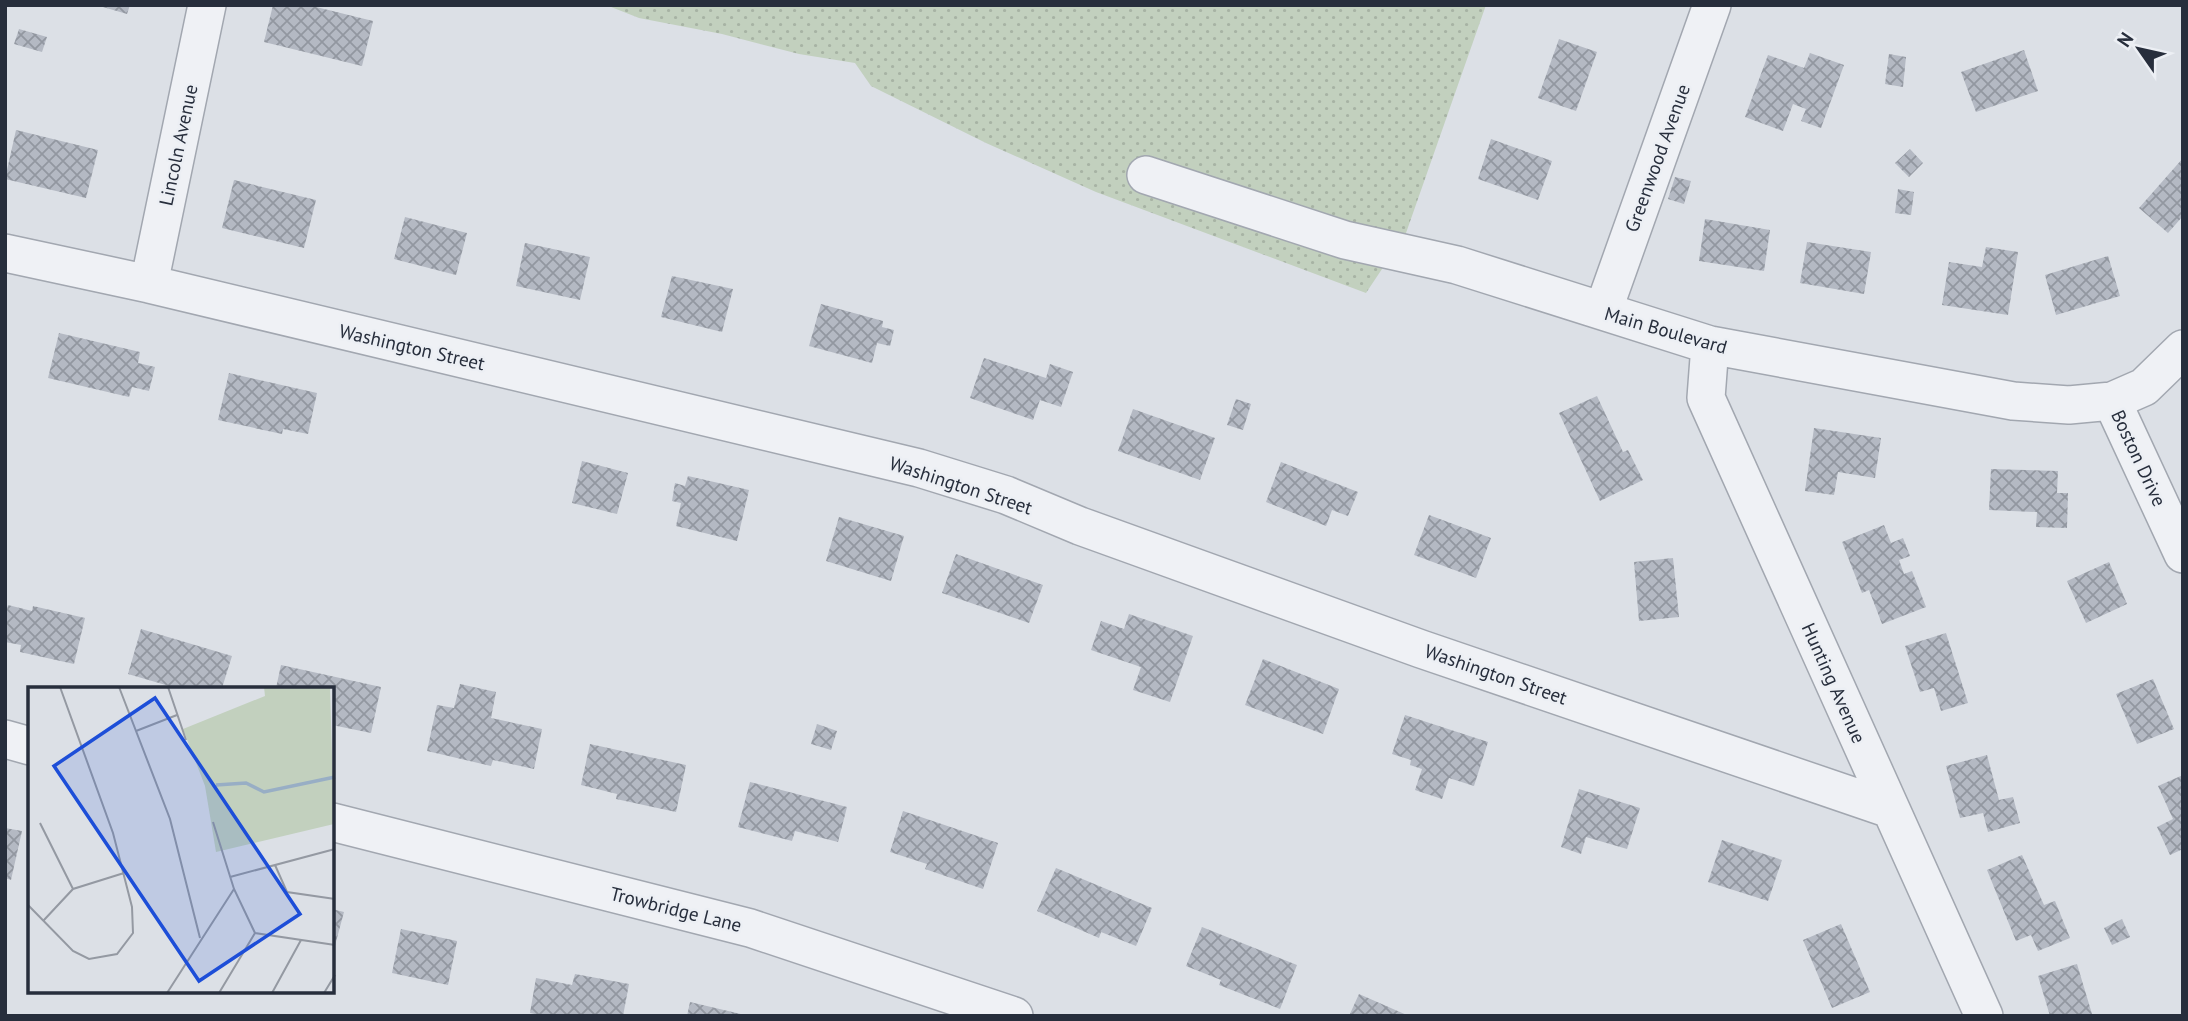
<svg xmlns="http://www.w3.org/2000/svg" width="2188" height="1021" viewBox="0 0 2188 1021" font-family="'PT Sans',sans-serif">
<defs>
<pattern id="park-dots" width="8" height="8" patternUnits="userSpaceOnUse" patternTransform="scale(1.75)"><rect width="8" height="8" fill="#c2d0be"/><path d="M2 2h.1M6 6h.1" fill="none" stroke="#a7b3a4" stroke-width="1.8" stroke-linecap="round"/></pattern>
<pattern id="building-cross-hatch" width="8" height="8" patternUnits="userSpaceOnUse" patternTransform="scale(1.75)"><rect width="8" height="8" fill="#b4b9c3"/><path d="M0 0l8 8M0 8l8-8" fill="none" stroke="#9297a0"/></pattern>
</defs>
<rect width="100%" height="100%" fill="#dce0e6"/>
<path fill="url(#park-dots)" d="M606,5h880l-80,228 -40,60 -270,-101 -110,-49 -115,-57 -16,-23 -56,-9 -77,-20 -83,-16z"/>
<path fill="url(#building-cross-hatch)" d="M96,5h34l-3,9z
M273,5h35l65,16 -11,45 -98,-24z
M19,29l28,8 -5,15 -28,-8z
M1559,39l38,13 -21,59 -38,-13z
M2024,50l14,41 -62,21 -15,-40z
M1810,53l34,12 -23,63 -20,-7 5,-12 -13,-5 -10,27 -38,-14 23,-62 36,13z
M1889,54l17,3 -3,30 -18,-3z
M16,130l82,20 -12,48 -81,-19z
M1491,139l61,22 -14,39 -60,-21z
M1910,149l13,14 -14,14 -14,-14z
M2183,158v58l-15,17 -29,-25z
M1675,177l16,4 -7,23 -16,-5z
M234,180l82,20 -12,48 -82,-20z
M1898,189l16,3 -3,23 -16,-2z
M405,217l62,16 -11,42 -62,-16z
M1705,219l65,11 -6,41 -65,-10z
M1807,242l64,10 -7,42 -64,-11z
M525,243l65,14 -10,43 -64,-14z
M1986,247l32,5 -10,63 -66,-10 7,-43 33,5z
M2108,256l12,40 -64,19 -11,-40z
M672,276l61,13 -11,43 -61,-15z
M821,304l62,17 -1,6 12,3 -4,16 -13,-3 -5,20 -63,-17z
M59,333l81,19 -2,11 17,4 -6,24 -17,-4 -3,10 -81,-19z
M984,358l62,20 4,-14 23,8 -12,35 -21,-7 -7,20 -63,-22z
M229,373l88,20 -9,41 -25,-5 -1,5 -64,-14z
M1597,396l26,56 5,-2 15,30 -43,21 -41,-88z
M1236,399l15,5 -8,26 -16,-5z
M1133,409l82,29 -15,42 -82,-29z
M1814,428l67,10 -6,40 -37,-6 -4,23 -29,-4z
M582,461l46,12 -11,41 -45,-11z
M1281,462l77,30 -10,24 -16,-6 -6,16 -60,-24z
M1991,469l67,2 -1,22h11l-1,35 -31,-1 1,-15 -48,-2z
M688,476l61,14 -12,51 -61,-15 5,-23 -9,-2 3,-18 10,3z
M1429,515l62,23 -15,40 -62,-23z
M839,517l65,19 -13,45 -65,-20z
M1884,525l7,18 12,-5 7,18 -11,4 5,14 8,-3 14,36 -44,17 -13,-34 -7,3 -20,-51z
M956,554l87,31 -14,38 -87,-30z
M1673,558l6,59 -40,4 -5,-59z
M2109,562l18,42 -41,19 -19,-42z
M8,605l24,6 1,-5 52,12 -11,46 -54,-12 1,-7 -16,-3v-24z
M1129,614l64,22 -23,66 -37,-12 8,-23 -50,-17 10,-29 23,8z
M141,629l91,27 -10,32h-27l-7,-2v2h-12l-48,-14z
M1946,633l22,70 -27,8 -7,-23 -14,4 -15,-46z
M1263,659l76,30 -16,45 -78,-29z
M281,665l100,22 -10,46 -39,-8v-37h-56z
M2153,679l21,50 -37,15 -21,-50z
M460,684l36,8 -5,26 51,11 -8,40 -41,-9 -2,6 -64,-15 10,-46 17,3z
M1405,715l83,27 -14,44 -25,-8 -7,21 -27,-9 7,-21 -12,-4 1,-5 -19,-6z
M817,724l20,7 -6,19 -20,-6z
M590,744l96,21 -10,47 -60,-13 1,-5 -36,-9z
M1987,755l12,45 14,-3 7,26 -32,9 -5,-19 -23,5 -14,-52z
M2183,775v74l-13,6 -13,-28 16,-8 -15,-33z
M750,782l97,25 -9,35 -43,-11 -3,10 -54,-14z
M1579,789l61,19 -13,41 -41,-12 -5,17 -20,-7z
M903,811l95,32 -15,46 -58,-20 2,-5 -37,-12z
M5,828l17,3 -11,49 -6,-2z
M1722,840l60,20 -14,41 -60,-19z
M2022,855l22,50 11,-4 15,37 -32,13 -7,-16 -15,6 -29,-71z
M1056,868l96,40 -16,38 -35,-14 -2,6 -62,-27z
M332,909l12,3 -11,41h-1z
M2122,919l8,18 -18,8 -8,-17z
M1841,924l29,68 -38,16 -29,-68z
M1202,927l95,38 -17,44 -61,-24 2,-5 -35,-14z
M401,929l56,12 -9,44 -56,-12z
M2077,964l15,50 -42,2 -12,-40z
M575,974l54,10 -6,32h-78l-15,-3 6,-35 36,7z
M1359,994l50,22h-60z
M690,1002l55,13v1h-58z"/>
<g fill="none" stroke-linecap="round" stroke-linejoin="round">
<defs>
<path id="street" d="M1146,175l199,65 112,25 253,80 303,56 56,4 43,-4 32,-14 39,-38
M5,253l144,31 770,184 87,27 74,31 341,123 469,160
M149,284l58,-279
M1603,311l109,-306
M1710,345l-4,53 278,618
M2112,401l71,153
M5,739l25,7
M332,822l418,106 264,88"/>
</defs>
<use href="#street" stroke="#a2a7b0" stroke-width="40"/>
<use href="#street" stroke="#eff1f5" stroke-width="37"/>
</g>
<g text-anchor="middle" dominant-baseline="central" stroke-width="5" stroke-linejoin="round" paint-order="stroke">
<g font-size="19" fill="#272e3c" stroke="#eceff4">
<text transform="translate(178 145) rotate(-78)">Lincoln Avenue</text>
<text transform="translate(1657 158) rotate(-70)">Greenwood Avenue</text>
<text transform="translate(1666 330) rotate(16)">Main Boulevard</text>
<text transform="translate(412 347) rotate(13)">Washington Street</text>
<text transform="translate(2139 458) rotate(65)">Boston Drive</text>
<text transform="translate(961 485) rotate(18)">Washington Street</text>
<text transform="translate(1496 674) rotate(19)">Washington Street</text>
<text transform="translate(1834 683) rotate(66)">Hunting Avenue</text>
<text transform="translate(676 909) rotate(14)">Trowbridge Lane</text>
</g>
</g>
<g transform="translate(28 687)">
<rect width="306" height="306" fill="#dce0e6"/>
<path d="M236,0h66l4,137 -118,28 -11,-66 -22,-57 82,-33z" fill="#c2d0be"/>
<path fill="none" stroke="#98aec5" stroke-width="3.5" d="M188,98l30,-2 18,9 71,-15"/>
<path fill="none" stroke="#9499a2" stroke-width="2" d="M91,0l51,132 30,119M140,0l18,53M108,44l41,-16M185,135l21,67 21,44 80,12M12,136l33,66M247,178l12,27 48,7M202,190l105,-28M0,218l45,46 16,8 28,-5 16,-21 -1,-26 -19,-74 -53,-146M16,233l29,-31 51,-16M139,306l67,-104M191,306l36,-60M244,306l29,-53M296,306l11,-18"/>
<path fill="#1d4ed8" fill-opacity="0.15" stroke="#1d4ed8" stroke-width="3.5" d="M127,11l145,216 -101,67 -145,-215z"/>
<rect width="306" height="306" fill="none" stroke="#272e3c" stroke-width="3.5"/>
</g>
<rect width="2188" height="1021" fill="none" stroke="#272e3c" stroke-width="14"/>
<g transform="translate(2139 49) rotate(304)" stroke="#eceff4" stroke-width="5" paint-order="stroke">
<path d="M0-5L12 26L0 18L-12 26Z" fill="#272e3c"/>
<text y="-10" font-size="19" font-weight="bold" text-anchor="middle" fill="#272e3c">N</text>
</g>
</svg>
